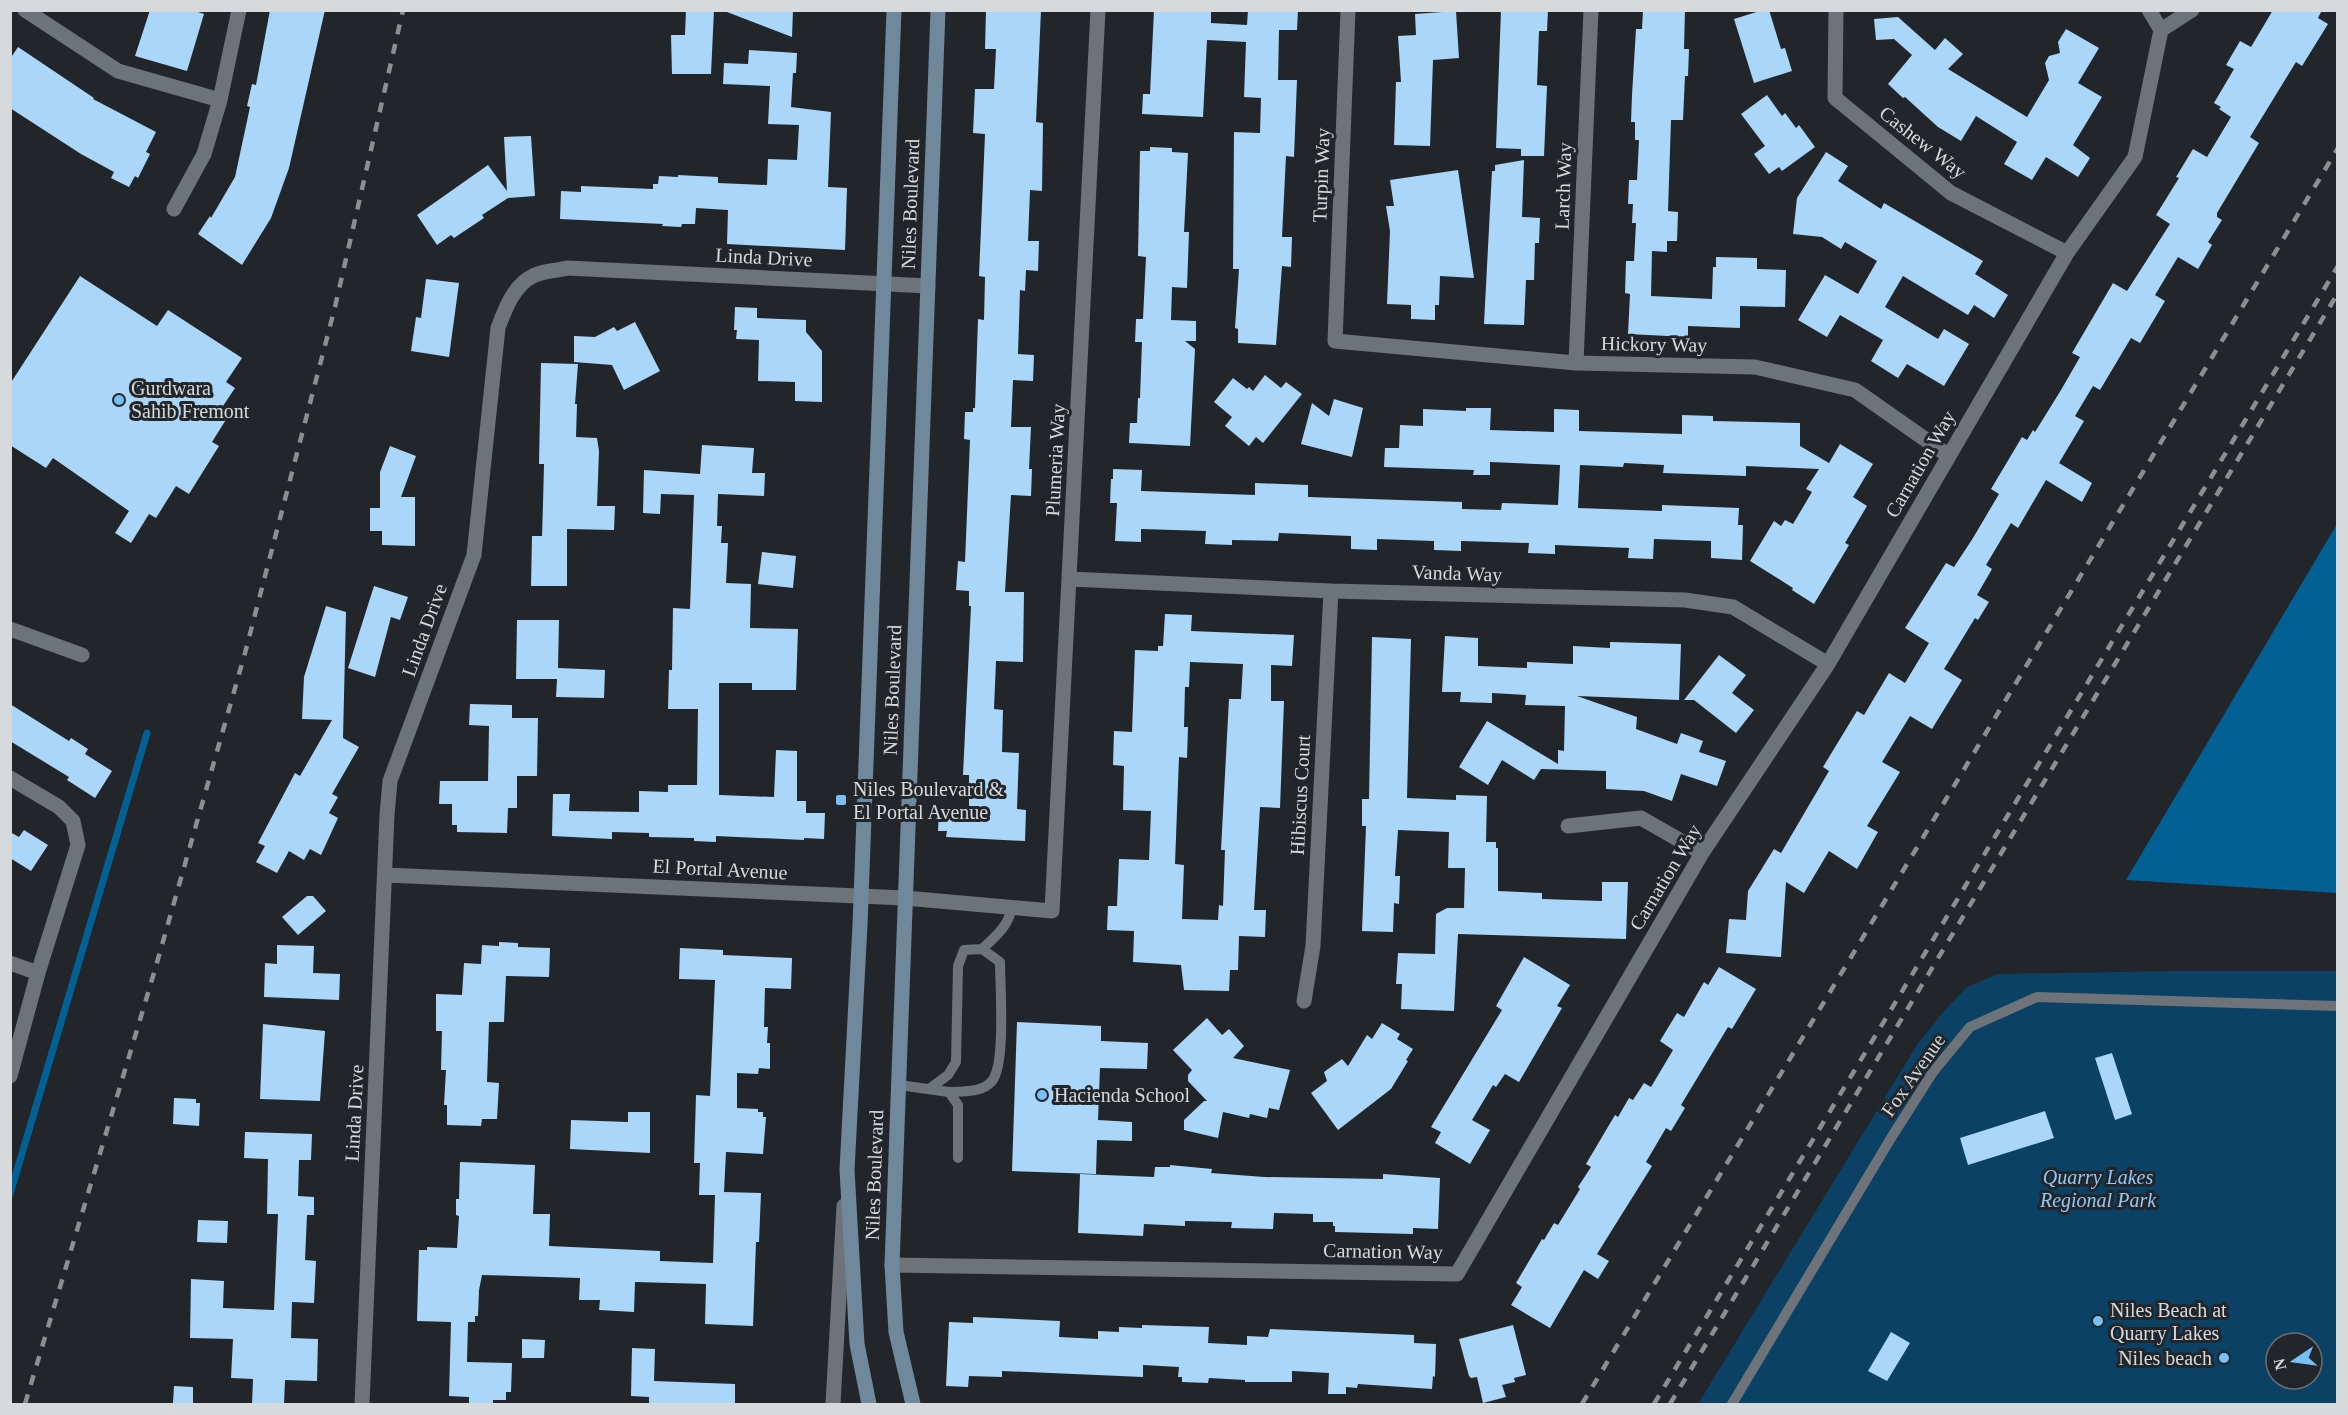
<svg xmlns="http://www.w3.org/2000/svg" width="2348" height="1415" viewBox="0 0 2348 1415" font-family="Georgia,serif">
<rect width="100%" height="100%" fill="#22262a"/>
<path fill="#0b4164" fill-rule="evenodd" d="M2171,971h166v433h-639l219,-359 27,-34 22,-23 31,-14zM2276,1343h36v36h-36z"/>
<path fill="#036095" d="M2337,524v369l-211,-13z"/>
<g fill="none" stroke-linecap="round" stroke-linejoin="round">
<path stroke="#036095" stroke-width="7" d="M10,1194l137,-461"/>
</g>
<path fill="#aad6fa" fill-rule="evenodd" d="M150,10h42l12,4 -17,57 -52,-15z
M270,10h55l-36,158 -18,50 -29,47 -44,-31 12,-18 1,2 24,-41 15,-70 -3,-1 5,-22 4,1z
M686,10h28l-3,64h-39l-1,-39h14z
M727,10h66l-1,27 -65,-25z
M986,10h55l-5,112 7,1 -1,68 -12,-1 -2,51h11l-1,30 -12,-1 -1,21 -5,-1 -2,64 16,1 -1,26 -20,-1 -2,47h20l-2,42h3l-1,27 -20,-1 -6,97h19l-1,70 -27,-1 -2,48 9,1 -1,42 17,1 -2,56 9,1 -1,31 -79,-4 1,-6h-9l1,-23 30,-1v-32h-6l8,-169h-2v-15l-13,-1 2,-29 7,1 5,-122 -6,-1 1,-27h8v-4h2l3,-89 6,1 1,-43 -6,-1 6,-142 -12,-1 2,-44h19l2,-40h-11z
M1154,10h57v13l36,2 1,-15h50l-1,20h-18l-1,50h19l-3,77 -8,-1 -4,81h10l-1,30 -9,-1 -6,79 -38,-2v-14l-3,-1 4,-59h-6l1,-137 26,1 1,-35 -17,-1 2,-55 -39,-2 -4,77 -61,-3 1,-20h7z
M1501,10h47l-1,21h-8l-2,54 10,1 -3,70h-23v-7l-25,-1z
M1643,10h42l-1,39h5l-1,27h-3l-2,44h-12l-3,91 10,1 -1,29h-10v11l-15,-1 -1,45 61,3 1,-32h3v-10l41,1v11l29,1 -1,37 -45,-1v22l-52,-2v11l-60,-3 2,-40 -5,-1 1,-32h8l2,-38h-4l1,-19h-5l1,-24h8l2,-40h-4v-18h-4l1,-27 4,-66h6z
M1763,10h6l12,39 4,-1 7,23 -38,12 -20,-64z
M2273,10h49l-4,8 10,6 -26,42 -6,-4 -46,75 9,6 -42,70v4l5,3 -14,22 4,3 -14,24 -20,-12 -23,38 10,6 -25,42 -9,-5 -31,52 -7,-4 -18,30 9,5 -25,42 33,20 -10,19 -36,-22 -28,48 -7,-5 -25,42 6,4 -15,26 12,7 -11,18 -3,-2 -31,51 18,11 -30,49 -22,-13 -28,46 18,10 -33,54 11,6 -21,37 -28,-18 -25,42 -18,-11 -5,75 -55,-4 3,-34 17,1 2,-29 26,-42 7,4 48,-82 -6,-4 34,-56 7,4 25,-42 16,10 24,-40 -24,-15 41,-65 8,4 19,-29 26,-44 -8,-5 31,-52 5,3 6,-10 2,2 26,-42 19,-33 -8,-4 41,-70 14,8 43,-67 -14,-9 23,-37 -3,-1 17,-28 14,8 24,-40 -12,-8 2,-2 -7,-4 20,-34 -8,-4 14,-24 11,6z
M1456,11l3,47 -26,2 -3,86 -36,-1 2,-63h5l-3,-46 18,-1 -1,-21z
M1898,17l37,33 10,-12 18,16 -15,15 79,48 22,-37 -4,-17 4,-7 11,-3 -2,-11 8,-13 33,19 -21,35 24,14 -29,48 17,13 -12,19 -32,-20 -14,23 -28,-16 13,-22 -41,-26 -15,25 -23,-14 -33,-30 -2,1 -15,-14 24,-29 -18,-16 -18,1 -2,-21z
M18,47l76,51 -1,1 63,33 -10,20 4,2 -12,24 -3,-2 -6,11 -18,-9 3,-6 -33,-18 -71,-46v-49z
M749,50l48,3 -1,20h-3l-2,34 40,5 -3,75 19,1 -2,62 -118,-6 1,-34 -32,-2 -1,16h-13l-1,3 -19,-1 1,-2 -103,-5 1,-28 20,1v-6l72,3v-5h5l1,-8 19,1v-2l40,2v6l49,2 1,-26 29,1 2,-35 -31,-1 2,-38 -47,-2 1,-21 24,1z
M1767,95l15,21 3,-3 11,15 3,-3 16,22 -33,24 -3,-4 -10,7 -15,-20 11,-8 -24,-32z
M531,136l4,60 -27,2 -26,17 2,3 -30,20 -3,-3 -14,10 -20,-30 71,-50 19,26 -3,-54z
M1150,147l22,1v4l16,1 -4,79h5l-2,56 -15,-1 -1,33 25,1v20h-11l10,8 -5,97 -61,-3 1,-20h7l1,-25h2l2,-56h-7l1,-23h7l3,-62 -8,-1 2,-105h10z
M1826,152l22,14 -10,15 43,28 3,-6 99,58 -8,13 33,21 -14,23 -20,-13 -6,10 -65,-39 -18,31 53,32 6,-10 25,15 -25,42 -37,-22 -9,14 -27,-17 12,-21 -43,-25 -13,22 -29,-17 27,-45 33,19 19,-33 -32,-19 -4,7 -19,-12 -29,-3 4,-36z
M1524,160l-2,57 18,1 -1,25h-4l-1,37h-8l-2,45 -40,-1 8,-153h3v-6z
M1458,170l16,108 -34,-2 -1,29h-4v15l-24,-1v-14l-24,-1 3,-73 -4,-25h8l-4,-26z
M80,276l77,50 11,-16 74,48 -16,24 9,6 -16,24 8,6 -15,24 7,4 -30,48 -13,-8 -20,32 -7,-4 -18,29 -16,-10 14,-22 -76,-53 -7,10 -36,-23v-61z
M426,279l33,4 -10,74 -38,-6 5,-34 5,1z
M735,307l22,1v10l49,2v12l16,19v51l-27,-1v-19l-37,-1 1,-41 -23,-1 1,-9h-3z
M635,322l25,49 -36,19 -12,-25 -38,-3v-26l21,1 19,-10 3,4z
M541,363l37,1 -3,40h2l-1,33 21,1 2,13 -2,55h18l-1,24 -47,-1v57h-36l1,-50h10l1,-32 1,-40h-5z
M1265,375l16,13 5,-6 16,12 -39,49 -7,-6 -7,9 -24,-20 7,-9 -18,-15 19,-24 14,11 2,-2 4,4z
M1334,399l29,9 -11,49 -51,-13 11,-41 17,13z
M1466,408h25l-1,22 64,2v-23l25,1v21l103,3v-19l31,1v5l87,2v23l29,17 11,-19 33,20 -20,33 14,9 -22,37 4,2 -35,59 -22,-14 1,-2 -43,-27 24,-40 7,5 4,-6 8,4 19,-32 -6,-3 13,-20 -73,-3v10l-83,-3 1,-8 -40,-2 -1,4 -43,-2 -2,43 84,3v-6l77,3 -1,17h5l-1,35 -31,-2v-17l-57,-2 -1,20 -25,-1 1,-10 -74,-3v9l-27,-1 1,-10 -68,-2v10l-27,-1v-9l-57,-2v11l-26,-1v-13l-72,-3 -1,8 -46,-1v5l-27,-1 1,-13 -65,-2v13l-26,-1 2,-38h-7l1,-24h2v-10l29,1 -1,21 114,4v-12l53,2v12l154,5v7l39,1 1,-7 56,2 2,-40 -70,-3v13h-17l1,-5 -90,-3 1,-19h14l1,-23 23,1v-17l43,2z
M702,445l52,3 -2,25h13l-1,23 -46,-2 -1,32h5l-1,17h7l-2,40 25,1 -1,44 48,1 -2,61h-44v-7h-33v112l55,2 2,-47 21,1v50h9v12h19l-1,26 -20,-1v2l-88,-4v6l-22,-1v-3l-45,-1v-4l-37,-1v7l-60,-3 1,-42h17l-1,17 70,1v-21l29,1v-7h29l1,-76h-30l1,-39h3l1,-62 17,1 4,-114 -33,-1 -1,20 -17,-1 1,-43 56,4z
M390,446l26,10 -15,41h14v49l-33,-1v-14h-12v-23h10v-36z
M762,552l34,4 -3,32 -35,-4z
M374,586l34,11 -8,23 -9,-3 -16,60 -27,-9z
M326,606l20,6 -3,126 16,9 -27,47 6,3 -9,16 9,5 -17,37 -11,-6 -6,11 -15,-9 -12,22 -21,-11 9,-16 -7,-3 37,-70 5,3 32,-56 -30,-1 2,-42z
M1165,614l27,1 -1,16 103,4 -2,31 -21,-1v36h13l-4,107 -20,-1 -6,103h12l-1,27 -26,-1 -1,34h-8l-1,21 -45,-1 -3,-25 -48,-3 1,-31 -27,-1 1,-24h9l2,-47 30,1 2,-49 -28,-1 1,-44 -11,-1 1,-34 18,1 3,-82 23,1v-5h5zM1190,662l53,2 -2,35h-12l-8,151h4l-2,56 -4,-1 -1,15 -36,-1 2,-54 -9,-1 4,-107 8,1 1,-31h-4l1,-40h4z
M517,620h42l-1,48 47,2 -1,28 -48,-1 1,-18h-41z
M1445,636l33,2v28l49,2v-6l46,2v-18l37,2v-6l71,2 -2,56 -102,-4 60,21 -1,12 41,15 4,-11 22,8 -4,11 27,9 -9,25 -36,-12 -9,27 -28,-10 -38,-2v-18l-65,-2 -7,11 -32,-20 -14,25 -29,-18 28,-46 71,43v-14l6,1 1,-45 -40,-1 1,-10 -34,-2v10l-32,-1 1,-10h-19z
M1372,637l39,2 -4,159 49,2v-5l31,1 -1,46h10v6h2v43l44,2v6l60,2v-19h26l-2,57 -168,-5 -4,77 -53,-2 1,-25h-6l2,-31 37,1 1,-40 11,-6h17l1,-40h-17l1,-36 -51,-2 -3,46h5l-1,28 -5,-1 -1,29 -31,-1 4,-105h-4v-27h7z
M1719,655l27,20 -14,18 22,17 -18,23 -42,-33h-10z
M10,704l59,37 2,-3 17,11 -3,5 27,17 -17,27 -28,-18 2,-3 -59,-36z
M470,704l42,1v13h26l-1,58h-20v32h-9l-1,25 -50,-1v-7h-5v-21h-13l1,-23h48l1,-55 -20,-1z
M24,830l24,15 -17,26 -21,-13v-26l9,5z
M307,896h6l13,15 -28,24 -16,-18z
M499,942l19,1v4l32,1 -1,29 -43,-1 -2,46h-15l-2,60 12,1 -2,36h-15l-1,7 -34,-1v-20h-3l2,-35h-5l1,-39h-6v-37l26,1 2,-32 17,1 1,-19 17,1z
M277,945l37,1 -1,27 27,1 -1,26 -75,-3 1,-34 12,1z
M680,948l43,2v5l69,3 -1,31 -26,-1 -1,39h4l-1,16h3v26l-11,-1 -1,6 -21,-1v35l21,1v3h5v5h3l-3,37 -37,-2 -2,40 37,1 -2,49h-3l-3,84 -48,-2 1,-40 -71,-2 -1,30 -35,-2 1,-10h-21l1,-22 -98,-3 -3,15 -1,26h-3v6h-7l-1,40 45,1 -1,29h-5v8h-13v4h-24v-7l-20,-1 2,-74 -34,-1 2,-71h8v-3l30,1 2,-32 -3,-1v-16h3l1,-37 75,3 -2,49h17l-1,32 111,5v10l53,2 2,-68h-16l1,-32h-6l2,-68 14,1 5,-116 -36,-1z
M1524,957l46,28 -13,21 5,2 -43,74 -14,-8 -9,13 -3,-2 -21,35 18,10 -20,34 -35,-21 6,-11 -10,-5 71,-117 -6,-4z
M1719,967l37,22 -24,40 -4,-2 -47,78 4,3 -14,23 -5,-3 -20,34 6,4 -55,88 12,7 -11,18 -14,-9 -34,58 -39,-23 11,-18 -6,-4 26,-44 2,1 10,-17 4,2 22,-36 -2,-2 13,-20 -5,-3 29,-49 3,2 11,-19 4,2 11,-17 7,4 22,-37 -13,-9 17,-28 7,4 20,-35 4,3z
M1207,1018l15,17 7,-6 15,17 -11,12 57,12 -11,40 -10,-2 -2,10 -17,-4 -1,4 -26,-6 -5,26 -34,-8v-10l20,-19h3l-19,-20v-6l4,-5 -19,-20z
M1017,1022l84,4v15l47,2 -1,26 -47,-1 -2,52 34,2v19l-35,-1 -1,34 -84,-3z
M1382,1023l18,11 -3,5 16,10 -7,11 2,1 -17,28 -53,41 -27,-37 16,-12 -3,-9 18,-13 6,7 19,-31 5,4z
M263,1024l62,7 -5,70 -60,-2z
M2112,1053l20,61 -17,6 -20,-62z
M174,1098l22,1v4h4l-1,23 -26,-2z
M2045,1111l9,27 -86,27 -8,-27z
M628,1112h22v41l-80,-4 1,-29 57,2z
M245,1132l67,2 -1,26h-12l-1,36 16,1v18h-7l-2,45 11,1 -2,42 -22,-1 -1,36 27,1 -1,42 -32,-1 -1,24h-32l1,-25 -22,-1 2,-39 -43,-1 1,-59 33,2 -1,27 51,2 4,-96h-11l1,-55 -24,-1z
M1170,1165l42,4 -1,4 53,4 119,2v-5l57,4 -2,51 -25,-1v6l-78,-2v-6h-2v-4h-20v-8l-39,-1 -1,16 -42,-1 1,-6 -47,-1v5l-41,-2 -1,12 -65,-3 2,-59 74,3 1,-10h15z
M198,1220l30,1 -1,22 -30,-1z
M973,1317l87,4 -1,16 39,2v-8l21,1v-5l23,1v-3l67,2 -1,16 39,2v-9l21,1 2,-8 144,6v8l22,1 -1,33 -2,-1 -1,13 -74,-5 -1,4 -11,-1v7h-18l1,-21 -37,-2v11h-47v-2l-36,-2 -1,5 -26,-1v-5h-4l1,-10 -36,-2v12l-141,-6v6l-33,-1 -1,11 -22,-1 3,-64 24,1z
M1513,1325l13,50 -12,3 1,4 -13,3 4,12 -23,6 -6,-26 -6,1 -2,-2 -10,-37z
M1891,1332l19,11 -23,38 -19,-10z
M522,1339l23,1 -1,18h-22z
M632,1348l23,1 -1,32 81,3v20h-86v-7l-18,-1z
M174,1386l19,1v16h-20z"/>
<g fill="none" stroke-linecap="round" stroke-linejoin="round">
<path stroke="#6d7378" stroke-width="10" d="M982,949c12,-11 29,-25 29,-42
M899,1085l50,7 9,13v53
M929,1089l19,-14 8,-13 2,-96 6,-16 18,-1 18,13c0,24 6,102 -8,119 -10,12 -29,10 -43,11
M1732,1404l159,-266 42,-66 37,-45 67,-30 301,9"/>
<path stroke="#6d7378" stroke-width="15" d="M25,10l93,61 102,29
M1348,10l-13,331 241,22 179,4 100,23 94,66
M1836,10l-1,88 116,95 116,60
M2161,30l31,-20
M174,209l30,-55 16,-54 19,-90
M1576,363l15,-353
M1070,579l261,12 354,9 48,7 95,57
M10,629l72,26
M10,778l49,29 14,14 5,24 -40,128 -28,103
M1568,826l73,-8 61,35
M386,875l519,23 147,13 46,-901
M10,963l28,10
M1304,1001l9,-55 18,-355
M892,1265l565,9 245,-421 126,-189 239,-411 68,-96 26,-127 -12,-20
M362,1404l25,-589 3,-34 84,-226 24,-227c7,-19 16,-43 35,-52 9,-5 23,-5 34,-8l361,18
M833,1404l11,-198"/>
<path stroke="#6f889c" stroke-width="15" d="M869,1404l-12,-60 -10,-174 13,-245 34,-915
M913,1404l-17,-72 -4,-67 46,-1255"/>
<path stroke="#8b8f92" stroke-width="4.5" stroke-dasharray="10 10" stroke-linecap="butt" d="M25,1404l129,-431 91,-320 90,-346 68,-297
M1582,1404l756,-1256
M1654,1404l684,-1138
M1670,1404l668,-1111"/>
</g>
<g fill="#78bff7" stroke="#22262a" stroke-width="2">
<circle cx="119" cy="400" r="6"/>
<rect x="835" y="794" width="12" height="12" rx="3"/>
<circle cx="1042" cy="1095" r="6"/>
<circle cx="2098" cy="1321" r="6"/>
<circle cx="2224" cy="1358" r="6"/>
</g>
<g text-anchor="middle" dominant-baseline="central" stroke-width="6" stroke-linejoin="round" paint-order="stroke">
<g font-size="20" fill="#d6dadc" stroke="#22262a">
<text transform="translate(1923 142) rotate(38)">Cashew Way</text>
<text transform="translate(1321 175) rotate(-88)">Turpin Way</text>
<text transform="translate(1563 186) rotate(-88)">Larch Way</text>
<text transform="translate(910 204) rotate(-88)">Niles Boulevard</text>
<text transform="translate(764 257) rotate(3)">Linda Drive</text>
<text transform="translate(1654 344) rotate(1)">Hickory Way</text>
<text transform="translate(1055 460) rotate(-87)">Plumeria Way</text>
<text transform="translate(1920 464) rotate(-60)">Carnation Way</text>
<text transform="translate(1457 573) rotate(2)">Vanda Way</text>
<text transform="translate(424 630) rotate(-70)">Linda Drive</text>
<text transform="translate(892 690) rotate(-88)">Niles Boulevard</text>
<text transform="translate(1300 795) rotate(-87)">Hibiscus Court</text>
<text transform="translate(720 869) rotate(3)">El Portal Avenue</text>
<text transform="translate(1665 877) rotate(-59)">Carnation Way</text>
<text transform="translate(1913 1075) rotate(-55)">Fox Avenue</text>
<text transform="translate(354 1113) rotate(-87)">Linda Drive</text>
<text transform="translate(874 1175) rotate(-88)">Niles Boulevard</text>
<text transform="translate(1383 1251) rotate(1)">Carnation Way</text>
</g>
<g font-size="20" fill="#d6dadc" stroke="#22262a" text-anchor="start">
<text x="131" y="388">Gurdwara<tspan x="131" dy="23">Sahib Fremont</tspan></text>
<text x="853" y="789">Niles Boulevard &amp;<tspan x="853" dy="23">El Portal Avenue</tspan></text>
<text x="1054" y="1095">Hacienda School</text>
<text x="2110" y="1310">Niles Beach at<tspan x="2110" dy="23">Quarry Lakes</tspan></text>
<text x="2212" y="1358" text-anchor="end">Niles beach</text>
</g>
<g font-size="20" font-style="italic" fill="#91c9f6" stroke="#22262a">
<text x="2098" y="1177">Quarry Lakes<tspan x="2098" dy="23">Regional Park</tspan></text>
</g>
</g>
<rect width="2348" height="1415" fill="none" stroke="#d6dadc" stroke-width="24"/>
<g transform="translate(2294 1361) rotate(257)"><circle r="28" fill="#22262a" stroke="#6a6e71" stroke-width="1.5"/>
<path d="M0-4.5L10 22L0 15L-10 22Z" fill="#78bff7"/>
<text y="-9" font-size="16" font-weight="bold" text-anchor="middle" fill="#d6dadc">N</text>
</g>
</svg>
